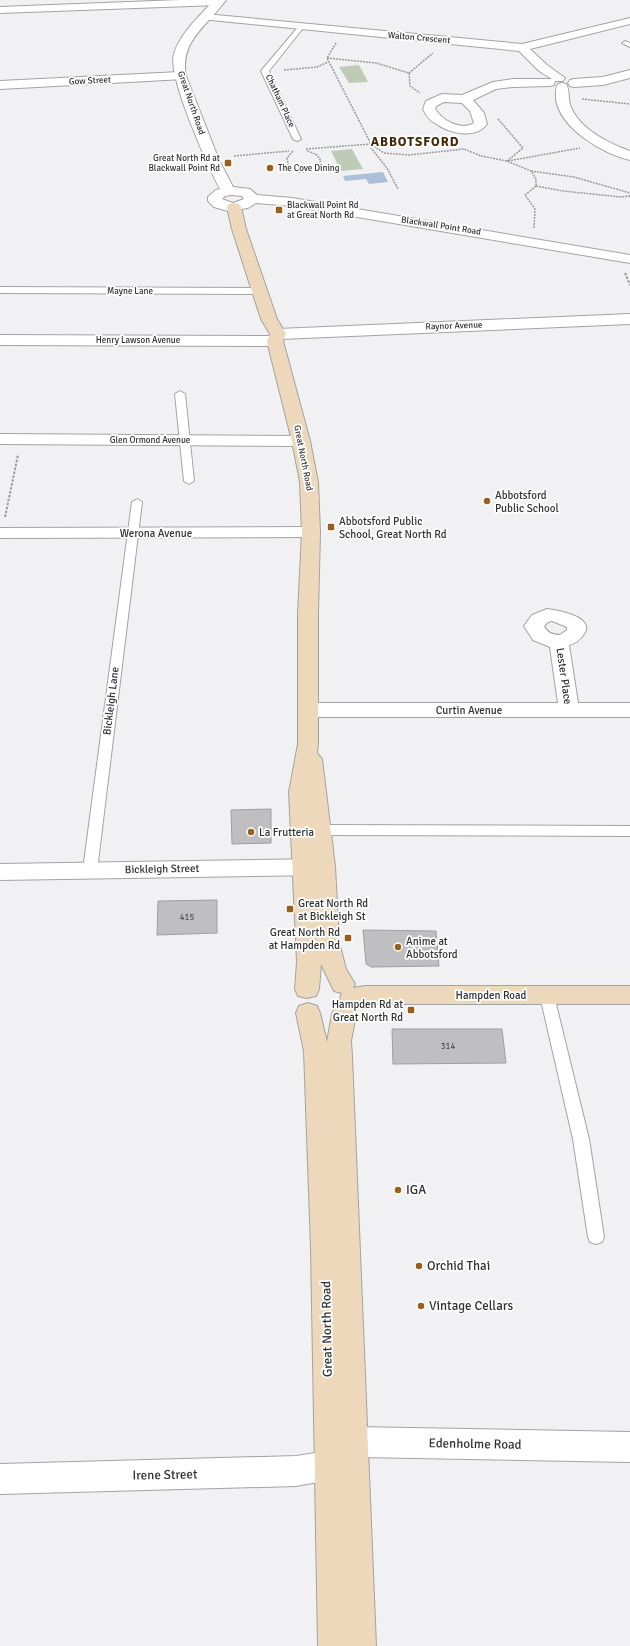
<svg xmlns="http://www.w3.org/2000/svg" width="630" height="1646" viewBox="0 0 630 1646" font-family="Signika,sans-serif">
<rect width="100%" height="100%" fill="#f1f1f3"/>
<path fill="#bfcbb6" d="M359,65l9,17 -19,1 -10,-16z
M352,149l11,20 -22,2 -10,-20z"/>
<path fill="#abbfd8" d="M383,172l5,10 -19,2 -3,-5 -21,2 -2,-5z"/>
<path fill="#bfbfc1" stroke="#9f9fa0" d="M271,809v34l-39,1 -1,-34z
M217,900v33l-60,2 1,-34z
M363,930l73,1 3,35 -68,1 -5,-3z
M392,1029h110l4,34 -113,1z"/>
<g fill="none" stroke-linecap="round" stroke-linejoin="round">
<defs>
<path id="service" d="M301,25l2,1v2l-34,43 32,68 -4,2 -4,-2 -32,-68 38,-45z
M625,41l5,2v4l-8,-4z
M0,287l261,1 4,3 -4,3 -261,-1z
M180,391l5,3 9,87 -5,3 -5,-3 -9,-87z
M137,499l5,3 -45,368 -2,3 -5,2 -5,-2 -2,-3 49,-368z
M314,825l316,1v10l-316,-1 -5,-2 -2,-3 2,-3z
M547,990l5,2 2,4 35,143 15,98 -2,5 -6,2 -6,-2 -2,-5 -15,-98 -33,-143 2,-4z"/>
<path id="minor" d="M180,0h42l2,2 -2,2 -4,1 -218,8v-6z
M205,14l317,30 108,-26v6l-100,25 17,16 18,13 -2,3h-8l-1,4 -4,1 -37,1 -17,2 -23,11 11,13 3,11c-11,16 -39,9 -52,-1 -6,-3 -9,-8 -12,-14l3,-8 16,-7 20,1 31,-13 20,-3h39l-13,-8 -20,-20 -318,-32 -2,-2 2,-2zM444,102l18,1 8,8 4,12c-13,8 -31,-2 -39,-14l1,-3z
M630,70v8l-27,7 -29,2 -4,-1 -2,-3 2,-3 4,-1 29,-2z
M180,72l4,1 2,3 -2,3 -184,10v-8z
M562,83l4,1c4,6 2,15 4,21 9,24 38,38 60,46v9c-26,-6 -70,-31 -74,-61 0,-5 -1,-10 2,-15z
M630,314v10l-349,15 2,2 -2,3 -6,2 -275,-1v-10l272,1 -2,-2 2,-3 6,-2z
M0,434l301,2 6,1 3,4 -3,4 -6,1 -301,-2z
M311,527l6,1 3,4 -3,4 -6,1 -311,1v-10z
M547,609c10,1 49,8 37,25 -4,6 -8,9 -15,11l9,58h52v14h-322l-7,-2 -3,-5 3,-5 7,-2h250l-8,-56 -17,-7 -9,-14 8,-11zM552,621l15,6v3l-7,5c-7,0 -13,-2 -16,-9l4,-4z
M323,859l8,2 3,6 -3,6 -8,2 -323,5v-16z
M354,1427l276,5v30l-270,-5 -20,18 -11,5 -33,6 -296,8v-30l296,-8 26,-4 21,-20z"/>
<path id="tertiary" d="M214,0h12c-18,25 -47,41 -40,76l33,84 14,27 17,2 7,6 35,3 338,57v8l-338,-57 -36,-3 -8,5 -20,3 -14,-4 -6,-6v-4l8,-7 4,-1c-12,-23 -53,-113 -46,-135 6,-21 26,-38 40,-54zM232,195l10,1 2,3 -11,4 -11,-4 3,-3z"/>
<path id="secondary" d="M234,203l5,1 2,3 5,22 31,90 9,15 -3,7 27,100 8,41 2,50 -2,82v130l-1,9 5,6 13,107 4,76 7,27 9,15 -2,4 12,-2h265v18h-265l-12,3 3,7 -5,27 1,15 24,590h-58l-7,-398 -7,-197 -8,-38 3,-7 9,-3 9,3 3,7 7,29 5,-28 3,-7 8,-2 -3,-7 2,-5 -8,-2 -13,-27 -2,25 -3,7 -9,2 -9,-2 -3,-7 2,-27 -8,-170 9,-48v-130l4,-82 -2,-50 -8,-41 -25,-100 3,-7 -9,-15 -29,-90 -5,-22 2,-3z"/>
</defs>
<use href="#service" stroke="#a2a3a4" stroke-width="2"/>
<use href="#minor" stroke="#a2a3a4" stroke-width="2"/>
<use href="#tertiary" stroke="#a2a3a4" stroke-width="2"/>
<use href="#secondary" stroke="#a2a3a4" stroke-width="2"/>
<path stroke="#9a9b9c" stroke-width="1.5" stroke-dasharray="2 1" stroke-linecap="butt" d="M336,43l-9,15 44,86v4l16,20 11,21
M327,58l49,5 33,10 1,13 10,7
M284,70l33,-3 11,-5
M409,73l24,-20
M582,99l48,5
M498,119l25,29 -16,13
M306,149l65,-5 13,9 25,2 55,-6 17,7 26,5 24,10 5,8v7l-11,9 10,14 -1,19
M293,151l-6,7 2,10c12,8 24,4 32,-7l-4,-6 -11,-5
M234,156l55,-5
M508,161l72,-13
M531,171l43,6 56,16
M536,186l27,5 58,6 9,-1"/>
<path stroke="#9a9b9c" stroke-width="2" stroke-dasharray="2.5 1.5" stroke-linecap="butt" d="M625,273l5,12
M5,517l13,-62"/>
<use href="#service" fill="#fff" fill-rule="evenodd"/>
<use href="#minor" fill="#fff" fill-rule="evenodd"/>
<use href="#tertiary" fill="#fff" fill-rule="evenodd"/>
<use href="#secondary" fill="#edd8bb" fill-rule="evenodd"/>
</g>
<g fill="#98601b" stroke="#fff" stroke-width="1.5">
<rect x="224" y="159" width="8" height="8" rx="2"/>
<circle cx="270" cy="168" r="4"/>
<rect x="275" y="206" width="8" height="8" rx="2"/>
<circle cx="487" cy="501" r="4"/>
<rect x="327" y="523" width="8" height="8" rx="2"/>
<circle cx="251" cy="832" r="4"/>
<rect x="286" y="905" width="8" height="8" rx="2"/>
<rect x="344" y="934" width="8" height="8" rx="2"/>
<circle cx="398" cy="947" r="4"/>
<rect x="407" y="1006" width="8" height="8" rx="2"/>
<circle cx="398" cy="1190" r="4"/>
<circle cx="419" cy="1266" r="4"/>
<circle cx="421" cy="1306" r="4"/>
</g>
<g text-anchor="middle" dominant-baseline="central" stroke-width="3.5" stroke-linejoin="round" paint-order="stroke">
<g font-size="9" fill="#313232" stroke="#fff">
<text transform="translate(419 38) rotate(5)">Walton Crescent</text>
<text transform="translate(90 81) rotate(-3)">Gow Street</text>
<text transform="translate(280 101) rotate(65)">Chatham Place</text>
<text transform="translate(191 103) rotate(71)">Great North Road</text>
<text transform="translate(441 226) rotate(9)">Blackwall Point Road</text>
<text x="130" y="291">Mayne Lane</text>
<text transform="translate(454 326) rotate(-2)">Raynor Avenue</text>
<text x="138" y="340">Henry Lawson Avenue</text>
<text x="150" y="440">Glen Ormond Avenue</text>
<text transform="translate(303 458) rotate(79)">Great North Road</text>
</g>
<g font-size="9" fill="#313232" stroke="#fff" text-anchor="start">
<text x="220" y="158" text-anchor="end">Great North Rd at<tspan x="220" dy="10">Blackwall Point Rd</tspan></text>
<text x="278" y="168">The Cove Dining</text>
<text x="287" y="205">Blackwall Point Rd<tspan x="287" dy="10">at Great North Rd</tspan></text>
</g>
<g font-size="9" fill="#545556">
<text x="187" y="917">415</text>
<text x="448" y="1046">314</text>
</g>
<g font-size="11" fill="#313232" stroke="#fff" text-anchor="start">
<text x="495" y="495">Abbotsford<tspan x="495" dy="13">Public School</tspan></text>
<text x="339" y="521">Abbotsford Public<tspan x="339" dy="13">School, Great North Rd</tspan></text>
<text x="259" y="832">La Frutteria</text>
<text x="298" y="903">Great North Rd<tspan x="298" dy="13">at Bickleigh St</tspan></text>
<text x="340" y="932" text-anchor="end">Great North Rd<tspan x="340" dy="13">at Hampden Rd</tspan></text>
<text x="406" y="941">Anime at<tspan x="406" dy="13">Abbotsford</tspan></text>
<text x="403" y="1004" text-anchor="end">Hampden Rd at<tspan x="403" dy="13">Great North Rd</tspan></text>
</g>
<g font-size="11" fill="#313232" stroke="#fff">
<text x="156" y="533">Werona Avenue</text>
<text transform="translate(564 676) rotate(82)">Lester Place</text>
<text transform="translate(111 701) rotate(-83)">Bickleigh Lane</text>
<text x="469" y="710">Curtin Avenue</text>
<text transform="translate(162 869) rotate(-1)">Bickleigh Street</text>
<text x="491" y="995">Hampden Road</text>
</g>
<g font-size="13" font-weight="bold" letter-spacing="1" fill="#432807" stroke="#fff">
<text x="415" y="142">ABBOTSFORD</text>
</g>
<g font-size="13" fill="#313232" stroke="#fff" text-anchor="start">
<text x="406" y="1190">IGA</text>
<text x="427" y="1266">Orchid Thai</text>
<text x="429" y="1306">Vintage Cellars</text>
</g>
<g font-size="13" fill="#313232" stroke="#fff">
<text transform="translate(327 1329) rotate(-91)">Great North Road</text>
<text transform="translate(475 1444) rotate(1)">Edenholme Road</text>
<text transform="translate(165 1475) rotate(-1)">Irene Street</text>
</g>
</g>
</svg>
